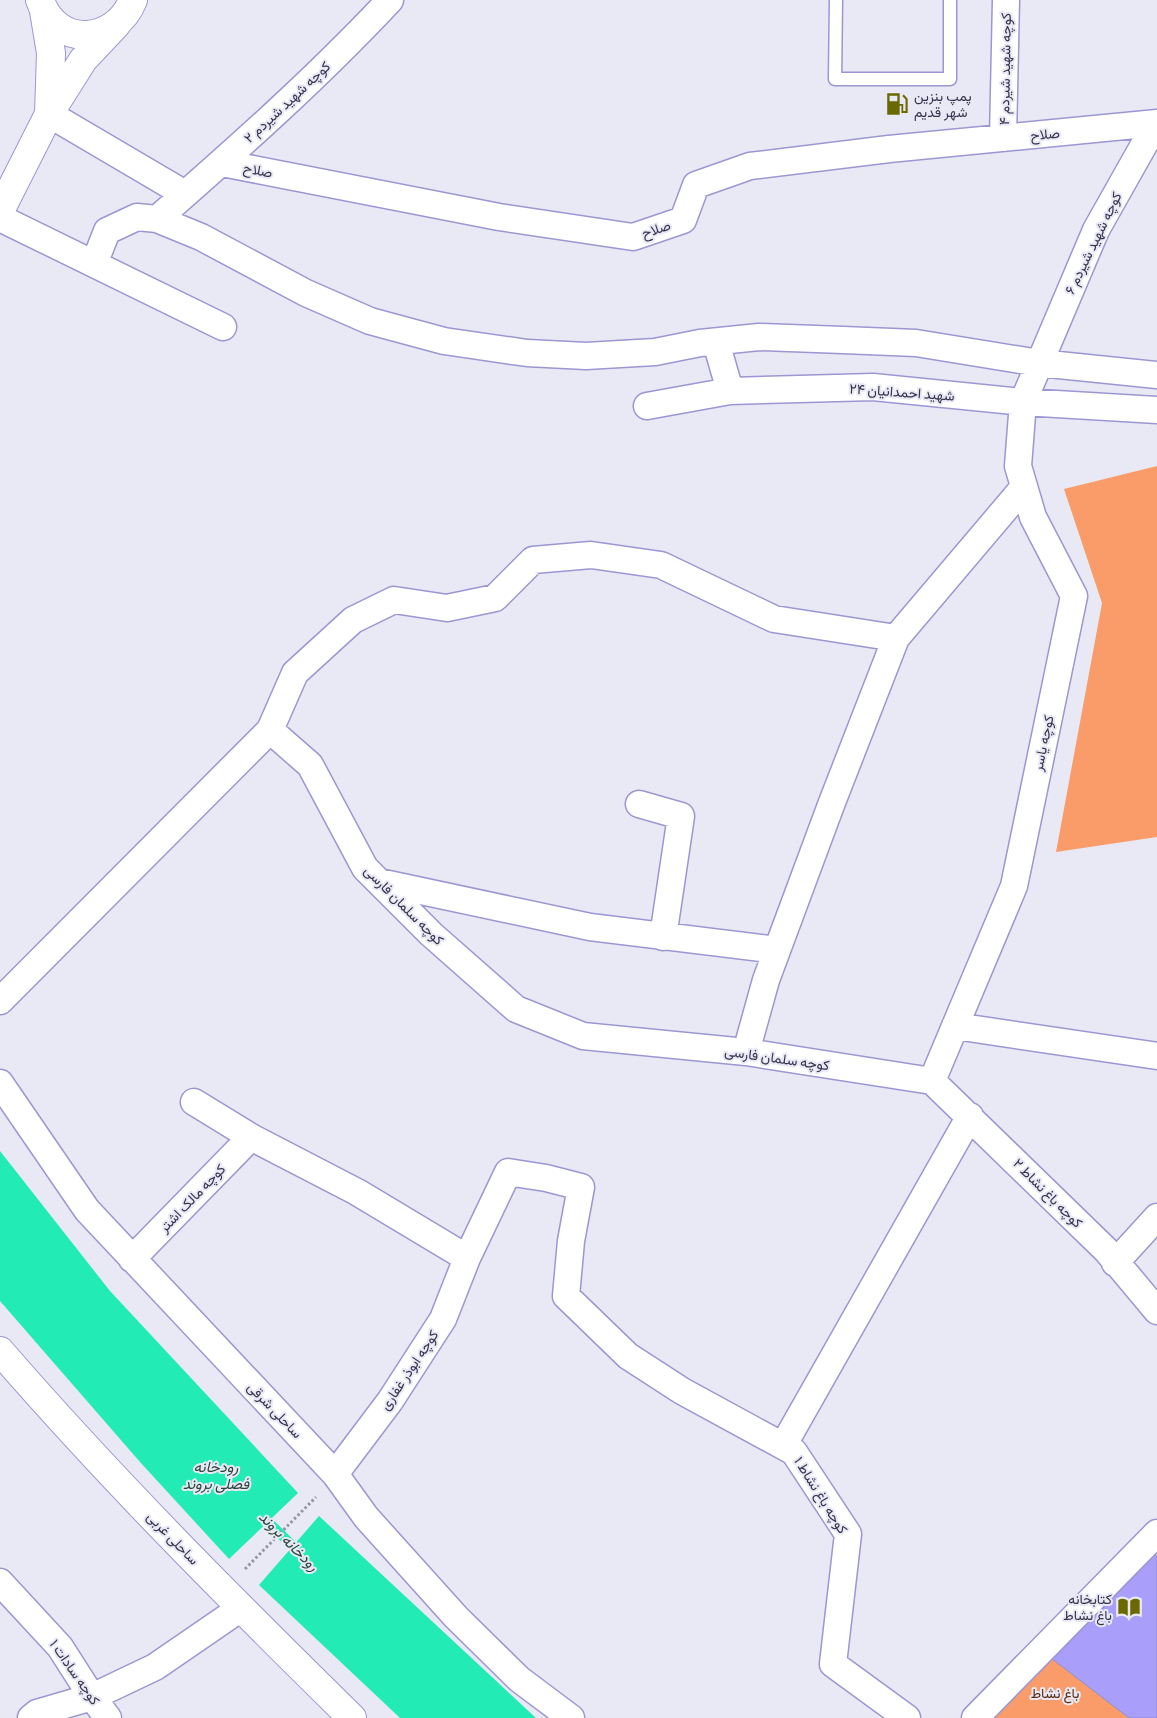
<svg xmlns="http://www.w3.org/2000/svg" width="1157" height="1718" viewBox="0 0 1157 1718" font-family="'PT Sans Narrow',Vazirmatn,sans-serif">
<rect width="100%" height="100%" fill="#e9e9f5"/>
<path fill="#fa9c6a" d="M1157,466v371l-101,15 46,-249 -38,-114z
M1051,1658l78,60h-137z"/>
<path fill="#22ebb5" d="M0,1151l110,140 188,202 -69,66 -89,-97 -140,-161z
M319,1516l217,202h-136l-141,-133z"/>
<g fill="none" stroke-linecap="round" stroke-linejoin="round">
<path stroke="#22ebb5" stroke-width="10" d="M259,1513l43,42"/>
</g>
<path fill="#a99efa" stroke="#918bc6" d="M1154,1555l3,1v162h-28l-78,-60z"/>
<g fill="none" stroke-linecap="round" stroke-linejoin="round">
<defs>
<path id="service" d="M836,0l-1,79h115v-79"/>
<path id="minor" d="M49,114l136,80
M1003,138l3,-138
M222,163l277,54 134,20 50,-17 13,-35 54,-19 139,-17 268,-26
M0,218l223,109
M157,219c80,-70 160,-141 233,-219
M94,264l13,-33 30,-14 20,2 44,18 105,56 64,28 74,20 83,12 59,3 69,-4 45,-9 59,-6 84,3 73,3 123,20 118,12
M716,342l14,49
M647,406l83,-15 143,-4 150,15 134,8
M270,730l25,-57 58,-53 41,-20 53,8 48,-10 38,-38 58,-5 70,10 113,54 122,19
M639,804l42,12 -18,121
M379,882l211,45 187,23
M0,1001l270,-271 40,35 55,103 66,66 85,75 67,27 163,16 186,29
M955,1026l202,30
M746,1052l20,-72 65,-175 65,-167 128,-151
M932,1081l82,-195 60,-290 -41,-79 -15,-51 5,-64 73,-172 49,-87 12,-15
M932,1081l174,169 51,61
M0,1083l87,127 248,264 31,43 90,100 63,62 52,39
M194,1102l57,35 106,55 110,66 41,-86 38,6 35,9 -10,54 -5,55 62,60 54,35 112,61 54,82 -15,130 74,54
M132,1259l119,-122
M1115,1263l42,-46
M783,1446l187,-330
M335,1474l55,-73 53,-82 24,-61
M0,1582l60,65 32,50 16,21
M31,1718l6,-5 55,-16 63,-30 86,-59
M975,1718l182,-185"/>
<path id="secondary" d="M40,0c16,48 75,45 93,0
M44,11l7,42 -2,60
M0,211l49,-97 34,-54 33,-35
M0,1351c111,128 231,248 352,367"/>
</defs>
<use href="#service" stroke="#9c96d2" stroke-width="15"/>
<use href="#minor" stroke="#9c96d2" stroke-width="29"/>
<use href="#secondary" stroke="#9c96d2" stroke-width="30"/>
<path stroke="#9594a6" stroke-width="3" stroke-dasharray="2.5 2.5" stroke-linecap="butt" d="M245,1569l71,-72"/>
<use href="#service" stroke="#fff" stroke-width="12"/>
<use href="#minor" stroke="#fff" stroke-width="26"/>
<use href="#secondary" stroke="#fff" stroke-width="28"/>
</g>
<defs>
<symbol id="fuel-bare" viewBox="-9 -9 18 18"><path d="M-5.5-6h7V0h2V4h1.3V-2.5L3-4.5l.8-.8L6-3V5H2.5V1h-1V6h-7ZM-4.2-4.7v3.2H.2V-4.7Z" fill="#6a6801" stroke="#e9e9f5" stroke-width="2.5" paint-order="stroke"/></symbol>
<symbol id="library-bare" viewBox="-9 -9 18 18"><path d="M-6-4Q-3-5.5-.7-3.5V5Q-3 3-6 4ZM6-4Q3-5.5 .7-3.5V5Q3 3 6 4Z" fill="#6a6801" stroke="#e9e9f5" stroke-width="2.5" paint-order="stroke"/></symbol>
</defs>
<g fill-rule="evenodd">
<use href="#fuel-bare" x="881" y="88" width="32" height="32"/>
<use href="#library-bare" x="1113" y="1591" width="32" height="32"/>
</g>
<g text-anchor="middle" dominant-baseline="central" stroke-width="4" stroke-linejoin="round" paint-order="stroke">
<g font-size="14" fill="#36334c" stroke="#e9e9f5">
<text transform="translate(1005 69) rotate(-89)">کوچه شهید شیردم ۴</text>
<text transform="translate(287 102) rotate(-43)">کوچه شهید شیردم ۲</text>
<text transform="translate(1045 134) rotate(-5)">صلاح</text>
<text transform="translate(258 170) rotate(11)">صلاح</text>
<text transform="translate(656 229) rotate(-18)">صلاح</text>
<text transform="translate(1093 243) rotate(-64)">کوچه شهید شیردم ۶</text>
<text transform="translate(902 392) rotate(4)">شهید احمدانیان ۲۴</text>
<text transform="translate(1043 743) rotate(-78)">کوچه یاسر</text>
<text transform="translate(404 905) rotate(45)">کوچه سلمان فارسی</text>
<text transform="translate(777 1058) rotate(8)">کوچه سلمان فارسی</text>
<text transform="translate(1048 1193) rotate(45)">کوچه باغ نشاط ۲</text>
<text transform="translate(192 1198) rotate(-46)">کوچه مالک اشتر</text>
<text transform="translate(409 1370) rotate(-56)">کوچه ابوذر غفاری</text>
<text transform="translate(275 1410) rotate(46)">ساحلی شرقی</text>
<text transform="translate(821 1495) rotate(58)">کوچه باغ نشاط ۱</text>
<text transform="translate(173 1538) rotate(46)">ساحلی غربی</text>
<text transform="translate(75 1672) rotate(55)">کوچه سادات ۱</text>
</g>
<g font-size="14" fill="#36334c" stroke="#e9e9f5" text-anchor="start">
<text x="914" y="96">پمپ بنزین<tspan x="914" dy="16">شهر قدیم</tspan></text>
<text x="1112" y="1599" text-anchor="end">کتابخانه<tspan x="1112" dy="16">باغ نشاط</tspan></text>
</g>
<g font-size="14" fill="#582a0f" stroke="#e9e9f5">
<text x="1055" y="1693">باغ نشاط</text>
</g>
<g font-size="15" font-style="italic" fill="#28443a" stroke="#e9e9f5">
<text x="216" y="1466">رودخانه<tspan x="216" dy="17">فصلی بروند</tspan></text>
<text transform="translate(289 1541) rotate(45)">رودخانه بروند</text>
</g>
</g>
</svg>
